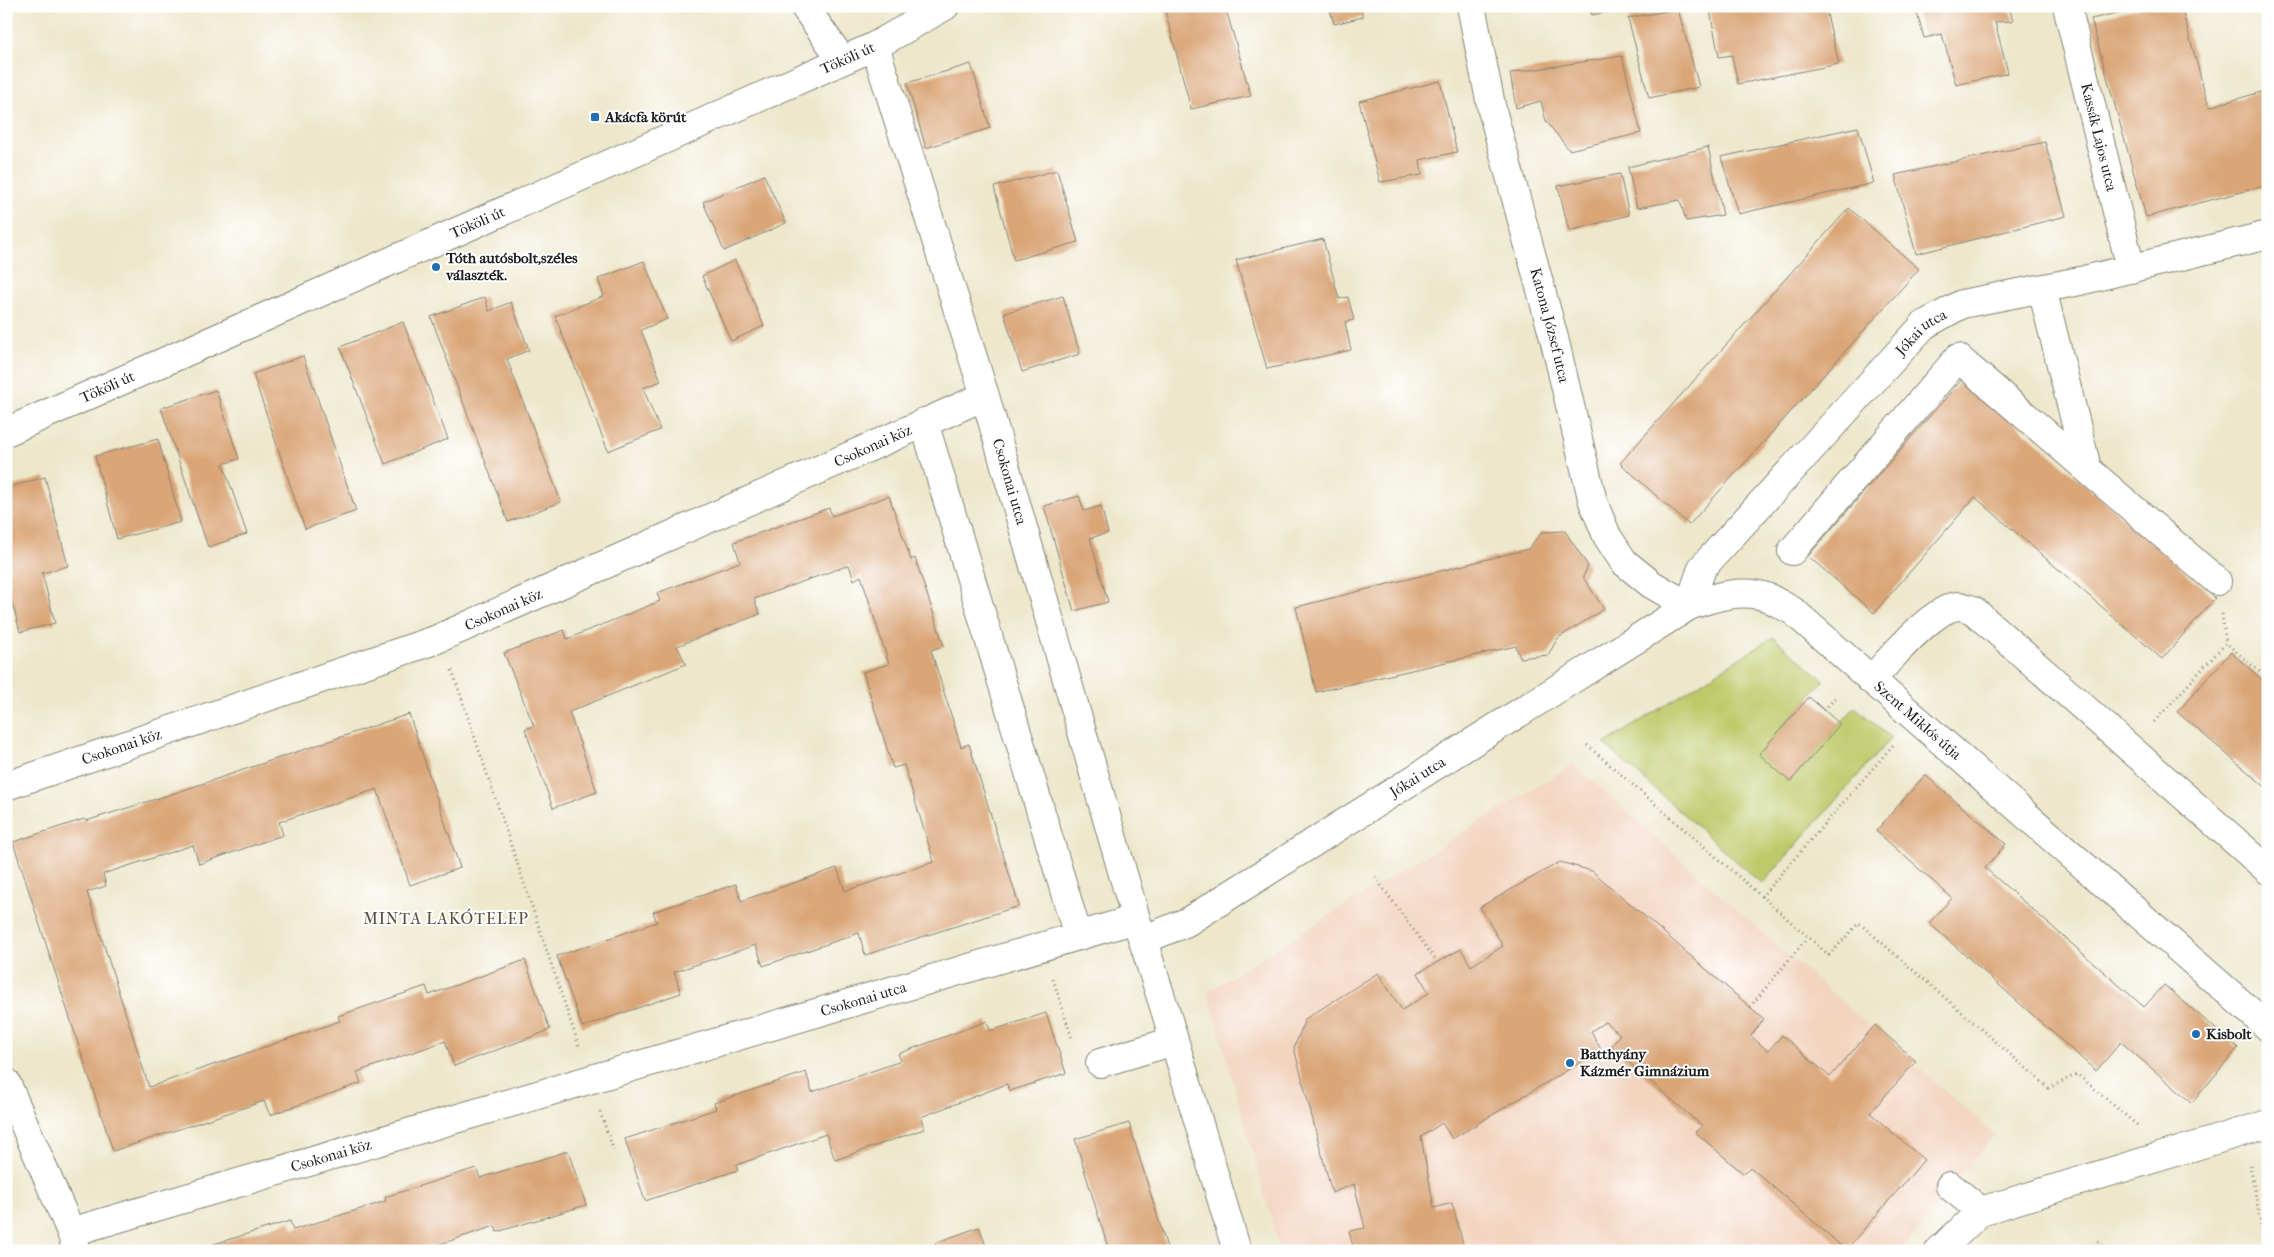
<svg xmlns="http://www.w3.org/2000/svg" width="2274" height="1257" viewBox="0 0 2274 1257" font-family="'IM FELL French Canon',serif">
<rect width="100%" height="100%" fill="#fff"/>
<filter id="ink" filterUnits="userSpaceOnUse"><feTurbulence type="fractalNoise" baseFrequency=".02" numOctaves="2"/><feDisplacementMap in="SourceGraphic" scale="10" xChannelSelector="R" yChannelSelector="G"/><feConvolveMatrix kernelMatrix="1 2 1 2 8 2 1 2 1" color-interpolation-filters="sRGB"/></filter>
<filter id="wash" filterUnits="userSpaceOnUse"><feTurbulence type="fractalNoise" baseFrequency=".0096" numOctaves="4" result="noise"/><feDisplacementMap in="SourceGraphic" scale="20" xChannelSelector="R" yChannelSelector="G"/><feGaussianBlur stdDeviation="1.12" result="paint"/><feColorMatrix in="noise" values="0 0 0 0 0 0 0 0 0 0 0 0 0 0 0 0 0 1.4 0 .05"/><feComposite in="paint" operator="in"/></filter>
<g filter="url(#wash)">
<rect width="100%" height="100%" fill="#ede7cb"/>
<path fill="#f3d4bf" d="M1573,764l217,193 206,178 -46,51 -6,15 -43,50h-621l-72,-260z
M2098,1242l11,9h-39z"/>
<path fill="#beca6b" stroke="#6d7344" d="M1773,637l51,43 -65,74 31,27 65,-74 36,31 -129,146 -158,-140z"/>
<g id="blocks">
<path fill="#daa678" d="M1164,6h61l26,90 -60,13z
M1329,6h31l3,11 -29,7z
M1589,6h44v1l-41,8z
M1709,6h116l14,58 -101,20 -6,-29 -13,2z
M1915,6h94l4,15 -18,1 13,51 -52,12 -14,-51 -18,4z
M2147,6h34l28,101 59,-17v95l-122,32 -55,-198z
M1678,9l21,78 -50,11 -21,-80z
M1622,56l19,77 -72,17 -23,-29 -5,-20 -25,7 -6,-35z
M971,64l19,64 -64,20 -19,-65z
M1440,81l17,71 -37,8 2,15 -42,7 -21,-81z
M1858,127l16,56 -136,31 -17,-57z
M2045,142l21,74 -150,38 -21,-79z
M1708,147l15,68 -37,6 -6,-21 -43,8 -9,-41z
M1057,170l21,72 -64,18 -20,-73z
M1620,174l9,41 -60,16 -11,-45z
M764,175l22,48 -62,28 -21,-49z
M1849,208l70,61 -230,256 -69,-62z
M1323,239l16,60 9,-2 6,23 -9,2 6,28 -84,19 -31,-109z
M735,260l29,66 -33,15 -29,-65z
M644,261l23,58 -26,11 20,51 -18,7 17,42 -52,21 -53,-135 49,-20 -6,-17z
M1063,296l17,58 -58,18 -18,-59z
M485,297l4,14 22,-9 18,48 -22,9 54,143 -53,20 -77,-205z
M403,322l45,117 -63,25 -45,-117z
M303,356l53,155 -51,18 -52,-155z
M1963,378l252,220 -53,61 -187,-162 -101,116 -66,-57z
M216,390l23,69 -16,5 24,70 -39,13 -47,-139z
M158,439l23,83 -64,17 -22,-83z
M45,477l23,89 -26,7 13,50 -35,9 -14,-53v-91z
M889,496l22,64 4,-2 29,88 -13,4 30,97 8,-3 50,162 -154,49 -6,-22 -96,33 -7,-21 -82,27 7,21 -99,34 -25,-71 100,-34 -4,-10 83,-28 5,17 96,-33 8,23 89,-29 -30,-97 -11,3 -30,-96 26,-8 -28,-88 -7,4 -5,-15 -95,34 6,15 -83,32 9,18 -117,48 28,80 -44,16 -28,-79 9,-3 -30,-73 60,-23 3,9 93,-38 -3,-8 83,-31 -6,-20 95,-34 3,8z
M1079,496l5,15 17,-5 7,27 -18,5 18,64 -34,9 -30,-105z
M1565,531l23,35 -5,11 21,32 -46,29 -10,17 -28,3 -4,-12 -200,46 -20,-85 232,-58 14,-17z
M2231,652l37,33v104l-91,-77z
M1809,697l31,27 -50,58 -31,-28z
M409,714l51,154 -50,17 -33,-96 -98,33 4,13 -84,29 -6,-19 -90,29 3,12 -19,6 62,195 191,-66 -2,-5 88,-30 3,9 96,-35 25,70 -96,36 -9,-25 -88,31 4,11 -91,32 -6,-14 -151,50 -100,-309 71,-23 2,2 89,-28z
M1925,775l81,69 -21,24 159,139 20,-22 74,63 -46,55 -71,-61 -25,29 -167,-148 23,-25 -76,-67z
M1560,862l32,9 172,148 -13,17 17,15 14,-16 48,42 45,-52 41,36 -46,52 54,47 -78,90 -96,-83 -6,7 -49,-42 7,-6 -91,-79 9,-13 -15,-12 -14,9 10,19 -149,89 -10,-16 -21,14 13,71 18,-5 13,48h-111l-5,-20 16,-3 -11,-44 -22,9 -38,-145 11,-29 73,-46 24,37 27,-17 -11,-20 43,-24 10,17 32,-20 -23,-39z
M1046,1013l20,60 -56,18 -3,-7 -86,33 3,12 -89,31 -9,-26 -90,31 2,5 -93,31 -20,-62 91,-30 -2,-6 92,-31 6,20 89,-31 -3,-7 89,-33 3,10z
M1129,1123l39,128h-59l-34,-112z
M568,1151l18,54 -89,27 -2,-6 -76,25h-228l99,-30 3,9 93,-29 -1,-4 91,-29 4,10z
M979,1227l9,24h-50l-3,-8z"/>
</g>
</g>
<g filter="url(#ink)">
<use href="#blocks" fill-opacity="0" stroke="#848274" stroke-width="1"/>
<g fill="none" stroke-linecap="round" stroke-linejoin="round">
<defs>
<g id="minor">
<path d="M804,6l38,54"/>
<path id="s1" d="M1471,6l21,104 62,228 39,164 14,34 17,26 27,22 38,22 13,-38 222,-243 38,-21 118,-23 188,-46"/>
<path id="s2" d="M2067,6l64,263"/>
<path id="s3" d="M875,46l110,350 151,523 30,94 71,238"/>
<path d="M2042,289l45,179"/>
<path d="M924,422l154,514"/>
<path id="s4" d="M6,432l869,-386 70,-40"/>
<path d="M1792,551l166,-193 259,223"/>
<path d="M1871,680c18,-19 61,-72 87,-74 5,0 11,3 15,4l295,260"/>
<path id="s5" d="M6,786l429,-146 550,-244"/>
<path id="s6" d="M1143,940l44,-18 502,-316c24,-9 54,-18 80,-8 8,4 16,9 24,13l475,416"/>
<path d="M1100,1063l74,-22"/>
<path d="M6,1082l65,150 6,19"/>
<path d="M1950,1186l31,25"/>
<path id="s7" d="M71,1232l1065,-313"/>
<path d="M1939,1251l42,-40 287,-87"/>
</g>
</defs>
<use href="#minor" stroke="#848274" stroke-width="30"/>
<path stroke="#848274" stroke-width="3" stroke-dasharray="1 4" stroke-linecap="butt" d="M2222,614l4,29
M452,670l127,376
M1824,710l13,-14
M2154,722l72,-79 42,36
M1587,745l242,210 30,-32 190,165 28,-14 61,52
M1375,877l62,85
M1761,897l133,-153
M1053,979l19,60
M1750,1007l57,-69
M600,1112l14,39
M2250,1165l16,86
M2098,1242l11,9"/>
<use href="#minor" stroke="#fff" stroke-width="28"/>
</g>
</g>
<g fill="#1f6fb2" stroke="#fff" stroke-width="2">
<rect x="590" y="112" width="10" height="10" rx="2.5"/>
<circle cx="436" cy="267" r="5"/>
<circle cx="2196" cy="1034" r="5"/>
<circle cx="1570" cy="1063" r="5"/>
</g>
<g text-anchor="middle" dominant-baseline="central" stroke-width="4" stroke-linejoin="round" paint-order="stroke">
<g font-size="15" fill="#1c1c1c" stroke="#fff">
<text stroke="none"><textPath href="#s4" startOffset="921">Tököli út</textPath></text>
<text stroke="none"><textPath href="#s2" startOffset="135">Kassák Lajos utca</textPath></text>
<text stroke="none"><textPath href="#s4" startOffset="516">Tököli út</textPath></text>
<text stroke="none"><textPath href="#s1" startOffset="329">Katona József utca</textPath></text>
<text stroke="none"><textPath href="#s1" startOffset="1020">Jókai utca</textPath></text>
<text stroke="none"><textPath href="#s4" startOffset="111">Tököli út</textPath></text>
<text stroke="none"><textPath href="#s5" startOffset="932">Csokonai köz</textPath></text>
<text stroke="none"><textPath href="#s3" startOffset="456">Csokonai utca</textPath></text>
<text stroke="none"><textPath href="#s5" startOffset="528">Csokonai köz</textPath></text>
<text stroke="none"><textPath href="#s6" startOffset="916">Szent Miklós útja</textPath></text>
<text stroke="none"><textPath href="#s5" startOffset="122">Csokonai köz</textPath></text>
<text stroke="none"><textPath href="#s6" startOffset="320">Jókai utca</textPath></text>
<text stroke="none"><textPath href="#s7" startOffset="826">Csokonai utca</textPath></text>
<text stroke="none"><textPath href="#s7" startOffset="271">Csokonai köz</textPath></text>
</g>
<g font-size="15" font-weight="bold" fill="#1c1c1c" stroke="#fff" text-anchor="start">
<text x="605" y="117">Akácfa körút</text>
<text x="446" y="258">Tóth autósbolt,széles<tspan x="446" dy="17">választék.</tspan></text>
<text x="2206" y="1034">Kisbolt</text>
<text x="1580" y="1054">Batthyány<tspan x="1580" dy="17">Kázmér Gimnázium</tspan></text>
</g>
<g font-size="16" letter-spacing="1" fill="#5e4c3c" stroke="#fff">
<text x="446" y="918">MINTA LAKÓTELEP</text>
</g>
</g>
<rect width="2274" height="1257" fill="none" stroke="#fff" stroke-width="25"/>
</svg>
